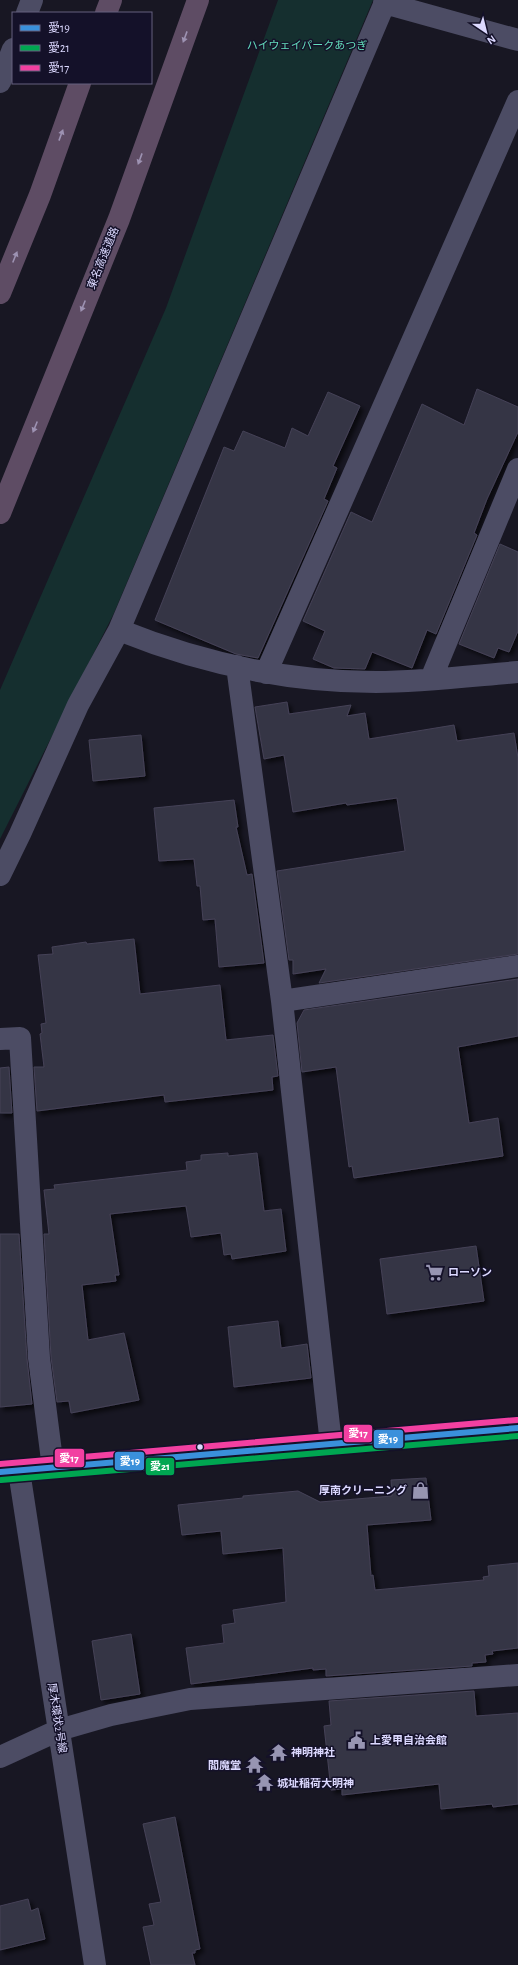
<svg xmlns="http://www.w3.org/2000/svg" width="518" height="1965" viewBox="0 0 518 1965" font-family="'Alegreya Sans','Noto Sans JP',sans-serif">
<defs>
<filter id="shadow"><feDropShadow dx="3.5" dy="3.5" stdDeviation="2" flood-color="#0009"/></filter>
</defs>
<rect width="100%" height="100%" fill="#181723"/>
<path fill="#152f2f" d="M278,0h95l-259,613 -114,226v-149l166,-382z"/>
<path fill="#363545" stroke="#454257" filter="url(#shadow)" d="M477,389l41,18v25l-31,67 -13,34 3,2 -41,99 -9,-4 -15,38 -40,-16 -7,17 -31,-1 -21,-9 12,-28 -22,-10 48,-109 21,10 50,-118 42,21z
M328,392l32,14 -27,60 4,2 -13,31 4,2 -70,157 -22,-4 -81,-34 69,-173 10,4 9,-20 42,17 7,-20 16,8z
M500,544l18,8v79l-9,21 -11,-4 -4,10 -35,-14z
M287,702l2,12 62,-9 -4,11 18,-3 4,26 85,-14 3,16 57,-8 4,25v196l-199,29 7,-14 -33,5v-14h-4l-12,-89 128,-20 -8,-53 -50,7 -1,-2 -53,9 -9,-57 -20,4 -9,-52z
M141,735l4,41 -52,5 -4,-41z
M234,800l4,27h-2l11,48 5,-1 12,89 -45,4 -4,-48 -12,1 -3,-34h-3l-3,-27 -35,2 -5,-53z
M134,939l6,55 80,-9 6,55 47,-5 5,41 -6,1 1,13 -108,12 -1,-7 -127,16 -3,-44h10l-4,-33 2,-1 -1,-9 5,-1 -8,-68 15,-1 -1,-7 34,-5 1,2z
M518,979v57l-60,11 11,76 29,-5 5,38 -149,22 -2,-12 -3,1 -13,-100 -34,5 -5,-49 7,-13z
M9,1067l3,46h-12v-45z
M228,1153v3l29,-3 7,58 17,-2 5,42 -54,8 -1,-5 -7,1 -3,-22 -30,4 -5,-31 -76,8 9,61h-4l1,6 -34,4 6,55 36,-7 15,67 -68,13 -2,-12 -12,1 -6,-45 -7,-123h5l-5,-44 11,-1 -1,-4 133,-15 -1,-8 15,-2v-5z
M0,1234h19l8,125 5,45 -32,3z
M476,1246l8,55 -97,13 -7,-55z
M278,1321l3,27 26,-4 4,34 -77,9 -6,-60z
M426,1478l5,42 -64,5 4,51 2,-1 2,15 109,-10 -1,-3 6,-1 -1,-10 30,-3v85l-26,3 1,3 -8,1 1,7 -14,1v3l-146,10v-7l-13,1v-2l-122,16 -5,-36 38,-5 -2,-18 13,-2 -2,-13 53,-8 -3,-54 -60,6 -2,-23 -39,4 -4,-30 65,-7v-2l55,-5 22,11 72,-6 -1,-16z
M131,1634l9,60 -39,6 -9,-59z
M474,1691l2,25 42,-3v91l-25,3 -1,-3 -51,5 -2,-25 -97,11v-6l-11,1 -7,-64 7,-1 -2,-24z
M175,1817l25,132 -5,1v3h-3l3,12h-44l-8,-38 11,-2 -5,-21 12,-2 -18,-78z
M28,1899l3,12 7,-3 7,31 -45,11v-44z"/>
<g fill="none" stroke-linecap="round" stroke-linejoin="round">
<path stroke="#4c4c64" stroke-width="22" d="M384,3l134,37
M27,13l5,-13
M0,82l13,-33
M119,630c82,33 168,52 257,52 47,0 95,-6 142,-10
M237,666l45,335 49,443
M266,673l252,-572
M431,679l87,-210
M0,875l20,-41 58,-129 41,-75 267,-630
M282,1001l236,-35
M0,1039l20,-1 19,320 14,110
M19,1471l76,494
M0,1472l518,-44
M0,1757l59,-27 52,-15 79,-16 328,-24"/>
<path stroke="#5e4c64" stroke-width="22" d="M106,13l5,-13
M0,293l40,-98 40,-112
M0,513l119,-294 79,-219"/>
<defs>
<path id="bus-1" d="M0,1472l518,-44"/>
<path id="bus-2" d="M1,1480l517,-44"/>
<path id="bus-3" d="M0,1464l517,-44"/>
</defs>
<use href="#bus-1" stroke="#141129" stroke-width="9"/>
<use href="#bus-2" stroke="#141129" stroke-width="9"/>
<use href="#bus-3" stroke="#141129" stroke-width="9"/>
<use href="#bus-1" stroke="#3a90db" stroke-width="6"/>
<use href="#bus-2" stroke="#00a651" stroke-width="6"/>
<use href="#bus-3" stroke="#f240a1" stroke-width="6"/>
</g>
<defs><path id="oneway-solid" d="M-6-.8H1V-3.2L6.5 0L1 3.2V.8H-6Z"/></defs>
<g fill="#9d92b2">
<use href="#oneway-solid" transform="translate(185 37) rotate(110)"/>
<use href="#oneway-solid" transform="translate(61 135) rotate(-70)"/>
<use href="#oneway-solid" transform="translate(140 159) rotate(110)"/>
<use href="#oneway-solid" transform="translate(15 257) rotate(-68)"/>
<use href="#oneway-solid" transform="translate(83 306) rotate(112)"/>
<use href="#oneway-solid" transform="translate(35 427) rotate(112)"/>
</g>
<defs>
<symbol id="supermarket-bare" viewBox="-9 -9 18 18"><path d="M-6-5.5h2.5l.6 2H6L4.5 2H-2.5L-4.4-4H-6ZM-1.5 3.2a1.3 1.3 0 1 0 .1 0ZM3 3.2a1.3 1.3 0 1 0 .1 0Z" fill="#9795b2" stroke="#141129" stroke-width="2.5" paint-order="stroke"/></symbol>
<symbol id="shop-bare" viewBox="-9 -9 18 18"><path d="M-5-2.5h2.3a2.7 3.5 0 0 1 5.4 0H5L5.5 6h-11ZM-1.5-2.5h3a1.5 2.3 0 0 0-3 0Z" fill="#9795b2" stroke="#141129" stroke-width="2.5" paint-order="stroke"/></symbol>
<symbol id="civic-bare" viewBox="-9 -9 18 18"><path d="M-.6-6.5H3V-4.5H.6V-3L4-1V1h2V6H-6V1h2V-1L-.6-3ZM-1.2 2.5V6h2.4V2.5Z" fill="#9795b2" stroke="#141129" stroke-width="2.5" paint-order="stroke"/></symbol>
<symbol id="temple-bare" viewBox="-9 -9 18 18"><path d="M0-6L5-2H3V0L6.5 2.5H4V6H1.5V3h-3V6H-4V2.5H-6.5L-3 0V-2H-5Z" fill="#9795b2" stroke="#141129" stroke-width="2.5" paint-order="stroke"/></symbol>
</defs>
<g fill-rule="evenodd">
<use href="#supermarket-bare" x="422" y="1260" width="25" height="25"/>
<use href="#shop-bare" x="408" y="1478" width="25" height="25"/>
<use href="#civic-bare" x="344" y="1728" width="25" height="25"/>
<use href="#temple-bare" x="266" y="1740" width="25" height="25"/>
<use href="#temple-bare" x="242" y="1752" width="25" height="25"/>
<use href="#temple-bare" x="252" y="1770" width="25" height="25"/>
</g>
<circle fill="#dcd9ff" stroke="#141129" stroke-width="1.5" cx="200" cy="1447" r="3.5"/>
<g text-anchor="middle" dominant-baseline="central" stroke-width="3" stroke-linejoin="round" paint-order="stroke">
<g font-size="11" fill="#64e0bd" stroke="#141129">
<text x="307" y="45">ハイウェイパークあつぎ</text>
</g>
<g font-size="11" fill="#dcd9ff" stroke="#141129">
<text transform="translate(103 258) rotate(-68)">東名高速道路</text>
<text transform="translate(57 1718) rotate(81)">厚木環状2号線</text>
</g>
<g font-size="11" font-weight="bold" fill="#dcd9ff" stroke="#141129" text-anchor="start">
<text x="448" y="1272">ローソン</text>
<text x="407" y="1490" text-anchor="end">厚南クリーニング</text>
<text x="370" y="1740">上愛甲自治会館</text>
<text x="291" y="1752">神明神社</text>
<text x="241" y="1765" text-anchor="end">閻魔堂</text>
<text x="277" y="1783">城址稲荷大明神</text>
</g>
</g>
<g stroke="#141129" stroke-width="1.5">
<rect x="343" y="1424" width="30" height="19" rx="4" fill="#f240a1"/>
<rect x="373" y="1429" width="31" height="20" rx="4" fill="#3a90db"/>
<rect x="54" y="1448" width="31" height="20" rx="4" fill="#f240a1"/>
<rect x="114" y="1451" width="31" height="20" rx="4" fill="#3a90db"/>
<rect x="145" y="1457" width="30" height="19" rx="4" fill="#00a651"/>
</g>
<g font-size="11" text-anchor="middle" font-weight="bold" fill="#fff">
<text x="358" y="1437">愛17</text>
<text x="388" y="1443">愛19</text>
<text x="69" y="1462">愛17</text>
<text x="130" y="1465">愛19</text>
<text x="160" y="1470">愛21</text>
</g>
<rect x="12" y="12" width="140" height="72" fill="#141129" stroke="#64617f"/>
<rect x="20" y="25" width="20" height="6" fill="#3a90db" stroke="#64617f"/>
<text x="48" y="32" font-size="12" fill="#dcd9ff">愛19</text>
<rect x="20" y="45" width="20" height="6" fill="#00a651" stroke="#64617f"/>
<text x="48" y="52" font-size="12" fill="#dcd9ff">愛21</text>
<rect x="20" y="65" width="20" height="6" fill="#f240a1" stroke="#64617f"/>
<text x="48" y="72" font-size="12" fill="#dcd9ff">愛17</text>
<g transform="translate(486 32) rotate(145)" stroke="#141129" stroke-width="3" paint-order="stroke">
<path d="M0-3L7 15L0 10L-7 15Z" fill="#dcd9ff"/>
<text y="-6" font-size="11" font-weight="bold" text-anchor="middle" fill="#dcd9ff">N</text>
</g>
</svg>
